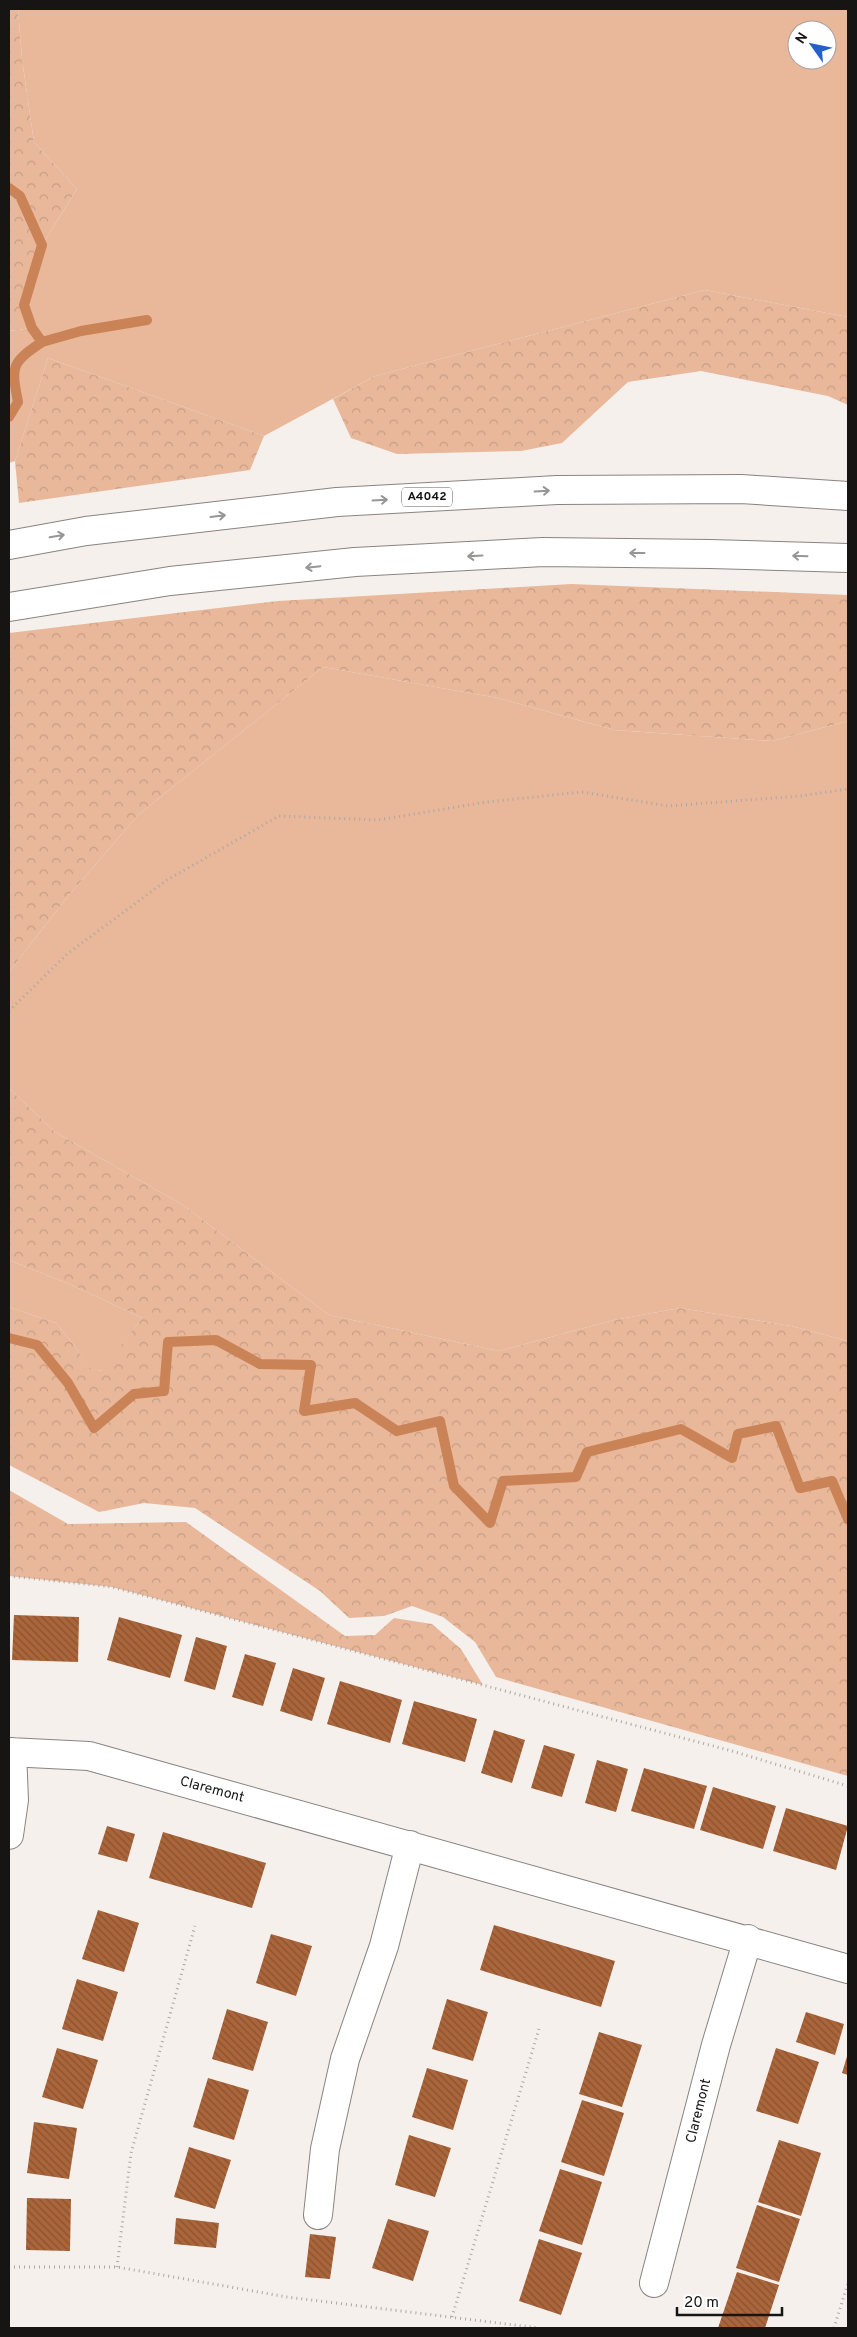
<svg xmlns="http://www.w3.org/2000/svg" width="857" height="2337" viewBox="0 0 857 2337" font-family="Overpass,sans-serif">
<defs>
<pattern id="forest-crowns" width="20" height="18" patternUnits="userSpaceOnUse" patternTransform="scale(1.25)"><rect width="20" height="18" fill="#e9b89a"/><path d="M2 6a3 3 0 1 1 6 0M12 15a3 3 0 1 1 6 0" fill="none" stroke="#c79d84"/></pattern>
<pattern id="building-back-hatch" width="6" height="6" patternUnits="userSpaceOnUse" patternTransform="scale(1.25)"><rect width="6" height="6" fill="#aa653a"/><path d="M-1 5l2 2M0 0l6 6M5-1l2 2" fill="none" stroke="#895230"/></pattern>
</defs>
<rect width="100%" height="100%" fill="#f6f0ed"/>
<path fill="#e9b89a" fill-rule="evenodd" d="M18,9h830v308l-143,-27 -330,86 -111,60 -216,-78 -33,103 -6,2v-132l23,-3 -8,-23 18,-60 35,-56 -43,-47 -12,-83zM797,30h30v30h-30z
M323,667l175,31 116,32 158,11 76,-20v620l-57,-15 -111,-18 -66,12 -115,31 -170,-36 -146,-110 -128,-73 -46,-44v-116l56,-72 73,-85z
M9,1260l65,26 68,32 -40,53 -14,-3 -14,-23 -18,-22 -47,-16z"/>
<path fill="url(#forest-crowns)" d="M9,9h9l4,50 12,83 43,47 -35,56 -18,60 8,23 -23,3z
M705,290l143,27v88l-20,-9 -127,-25 -73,11 -66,61 -41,8 -124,3 -46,-16 -18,-39 42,-23z
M48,358l216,78 -14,34 -231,33 -4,-42z
M571,584l277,11v126l-76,20 -158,-11 -116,-32 -175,-31 -185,148 -73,85 -56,72v-339l269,-32z
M9,1088l46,44 128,73 146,110 170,36 115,-31 66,-12 111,18 57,15v435l-352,-99 -21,-35 -32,-25 -31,-11 -28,10 -35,2 -29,-27 -125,-83 -51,-5 -45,9 -90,-47v-158l47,16 18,22 14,22 13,4 41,-53 -68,-32 -65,-26z
M9,1490l59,34 118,-2 159,114 30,-1 19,-17 38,6 29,25 22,36 -371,-98 -103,-11z"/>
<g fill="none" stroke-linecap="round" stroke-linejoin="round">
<path stroke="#ca8257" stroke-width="10" d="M9,188l11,8 22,49 -18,60 8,23 10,14c-31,21 -31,24 -24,60l-9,15
M42,342l39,-11 66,-11
M9,1338l28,7 31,38 26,45 40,-34 30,-3 4,-49 48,-2 44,24 51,1 -7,46 51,-8 42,28 43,-10 14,65 36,37 13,-42 73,-4 11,-25 94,-23 51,29 6,-24 38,-8 24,62 32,-7 16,38"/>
</g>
<path fill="url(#building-back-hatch)" d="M14,1615l65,2 -1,45 -66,-2z
M119,1617l63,18 -12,43 -63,-18z
M196,1637l31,9 -12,44 -31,-9z
M245,1654l31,9 -13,43 -31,-9z
M293,1668l32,10 -13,43 -32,-10z
M340,1681l62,19 -12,43 -63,-19z
M414,1701l63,18 -12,43 -63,-18z
M494,1730l31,10 -13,43 -31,-10z
M544,1745l31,9 -13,43 -31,-9z
M597,1760l31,9 -12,43 -31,-9z
M644,1768l63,18 -13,43 -63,-18z
M713,1787l63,19 -13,43 -63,-19z
M786,1808l62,18 -12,44 -63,-19z
M107,1826l28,8 -8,28 -29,-8z
M163,1832l103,31 -14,45 -103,-30z
M98,1910l41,13 -15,49 -42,-13z
M494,1925l121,36 -14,46 -121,-37z
M271,1934l41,12 -16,50 -40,-13z
M77,1979l41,13 -15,49 -41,-12z
M447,1999l41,13 -15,49 -41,-12z
M227,2009l41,13 -15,49 -41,-12z
M806,2012l38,12 -9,31 -39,-13z
M599,2032l43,13 -20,62 -43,-13z
M57,2048l41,12 -15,49 -41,-12z
M776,2048l43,14 -21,62 -42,-13z
M848,2053v22l-6,-2z
M427,2068l41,12 -15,50 -41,-13z
M208,2078l41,12 -15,50 -41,-13z
M582,2100l42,13 -20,63 -43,-14z
M34,2122l43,6 -8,51 -42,-6z
M409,2135l42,13 -16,49 -40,-12z
M779,2140l42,13 -20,63 -43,-14z
M189,2147l42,13 -16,49 -41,-12z
M560,2169l42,13 -20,63 -43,-14z
M27,2198l44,1 -1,52 -44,-1z
M757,2205l43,14 -21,63 -43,-14z
M176,2218l43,5 -3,25 -42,-4z
M388,2219l41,12 -16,50 -41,-13z
M310,2234l26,3 -6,42 -25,-2z
M539,2239l43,14 -21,62 -42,-14z
M737,2272l42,13 -14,43h-47z"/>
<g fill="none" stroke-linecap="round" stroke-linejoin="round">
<defs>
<path id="minor" d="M9,1752l80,4 759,213
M9,1835l5,-35 -2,-48
M318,2215l7,-66 20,-90 39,-113 26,-101
M654,2283l62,-238 32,-106"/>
<path id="trunk" d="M9,545l77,-14 251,-29 220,-12 184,-1 107,7
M9,607l161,-26 185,-19 188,-10 167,2 138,4"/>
</defs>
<use href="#minor" stroke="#898481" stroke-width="30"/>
<use href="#trunk" stroke="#898481" stroke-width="30"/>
<path stroke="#aba6a4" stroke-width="3" stroke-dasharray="1 4" stroke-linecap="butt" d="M9,1011l58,-57 100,-74 112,-64 99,4 109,-18 95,-10 86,14 132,-10 48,-7
M9,1576l103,11 620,164 116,35
M9,2267h108l170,30 252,31
M117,2267l14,-114 64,-227
M452,2317l87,-288
M834,2328l14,-45"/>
<use href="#minor" stroke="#fff" stroke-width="28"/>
<use href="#trunk" stroke="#fff" stroke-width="28"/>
</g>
<defs><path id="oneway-shaft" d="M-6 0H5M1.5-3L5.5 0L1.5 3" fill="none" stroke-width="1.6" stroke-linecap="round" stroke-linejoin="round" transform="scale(1.25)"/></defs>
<g stroke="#969695">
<use href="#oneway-shaft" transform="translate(542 491) rotate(-3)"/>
<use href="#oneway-shaft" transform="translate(380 500) rotate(-3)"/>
<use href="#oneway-shaft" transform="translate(218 516) rotate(-7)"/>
<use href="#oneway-shaft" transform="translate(57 536) rotate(-10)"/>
<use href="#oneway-shaft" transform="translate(637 553) rotate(-180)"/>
<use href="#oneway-shaft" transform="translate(475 556) rotate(177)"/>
<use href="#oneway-shaft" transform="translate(800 556) rotate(-178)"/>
<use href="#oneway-shaft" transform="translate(313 567) rotate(174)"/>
</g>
<g text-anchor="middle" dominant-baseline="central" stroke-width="4.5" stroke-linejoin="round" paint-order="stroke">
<rect fill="#fff" stroke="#5c5b5a" stroke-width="1" x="402" y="487.5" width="50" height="19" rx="4"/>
<g font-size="12" font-weight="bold" fill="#161514">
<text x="427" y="497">A4042</text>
</g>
<g font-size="14" fill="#161514" stroke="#fff">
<text transform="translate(212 1790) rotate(15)">Claremont</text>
<text transform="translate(699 2111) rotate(-76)">Claremont</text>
</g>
</g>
<rect width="857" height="2337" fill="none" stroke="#161514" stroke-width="20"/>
<g transform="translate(812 45) rotate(303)"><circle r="24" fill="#ffffff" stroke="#a2a1a1"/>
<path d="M0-4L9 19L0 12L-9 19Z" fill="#255fcc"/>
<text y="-8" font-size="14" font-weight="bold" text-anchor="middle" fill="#161514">N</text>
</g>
<path d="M677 2307v8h105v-8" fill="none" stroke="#161514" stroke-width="2.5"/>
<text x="684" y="2307" font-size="15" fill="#161514" stroke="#ffffff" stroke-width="4" paint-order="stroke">20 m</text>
</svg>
